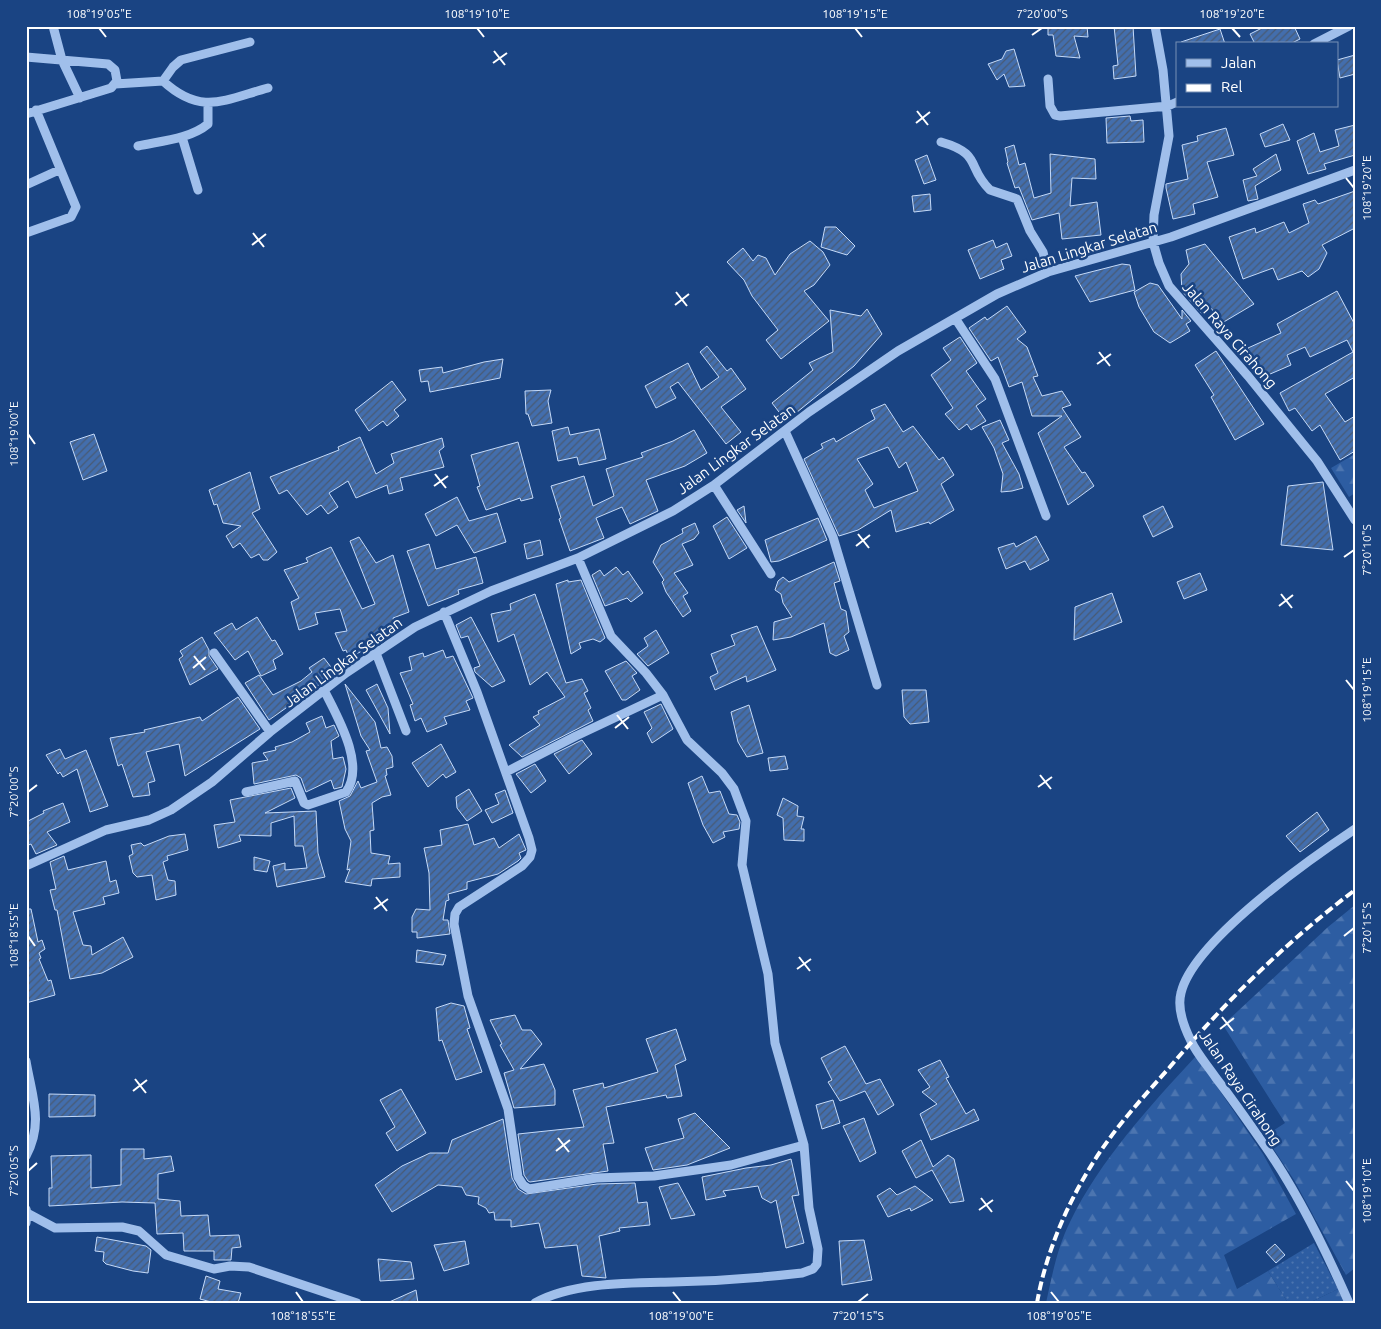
<svg xmlns="http://www.w3.org/2000/svg" width="1381" height="1329" viewBox="0 0 1381 1329" font-family="Ubuntu,sans-serif">
<defs>
<pattern id="grass-dots" width="8" height="8" patternUnits="userSpaceOnUse" patternTransform="scale(1.25)"><rect width="8" height="8" fill="#2d5da2"/><path d="M2 2h.1M6 6h.1" fill="none" stroke="#4c75b0" stroke-width="1.8" stroke-linecap="round"/></pattern>
<pattern id="forest-firs" width="22" height="20" patternUnits="userSpaceOnUse" patternTransform="scale(1.25)"><rect width="22" height="20" fill="#2d5da2"/><path d="M5 1l3.5 6h-7zM16 11l3.5 6h-7z" fill="#4c75b0"/></pattern>
<pattern id="building-hatch" width="6" height="6" patternUnits="userSpaceOnUse" patternTransform="scale(1.25)"><rect width="6" height="6" fill="#436ead"/><path d="M-1 1l2-2M0 6l6-6M5 7l2-2" fill="none" stroke="#485a73"/></pattern>
</defs>
<rect width="100%" height="100%" fill="#1a4483"/>
<path fill="url(#grass-dots)" d="M1314,1243l24,46 -29,14h-21l-20,-32z"/>
<path fill="url(#forest-firs)" d="M1355,454v39l-6,4 -18,-29z
M1355,905v363l-9,7 -52,-95 -29,-44 20,-13 -62,-98 105,-98z
M1196,1056l67,98 33,60 -72,41 13,34 31,-18 20,32h-242c6,-27 11,-55 24,-81 30,-62 80,-116 126,-166z
M1338,1289l6,14h-35z"/>
<path fill="url(#building-hatch)" stroke="#c5daf8" fill-rule="evenodd" d="M1048,26h39l1,11 -14,-1 6,22 -24,-2 -3,-21h-5z
M1114,26h19l3,50 -22,3 -1,-13 5,-1z
M1266,26h28l6,13 -10,5h-35l-5,-10z
M1220,29l5,15h-44v-2z
M1014,49l11,37 -16,1 -5,-13 -7,6 -9,-16 14,-5 4,-8z
M1355,55v19l-15,4 -3,-18z
M1130,116l1,5 12,-1 1,22 -37,1 -1,-25z
M1283,124l7,16 -25,7 -5,-13z
M1355,125v30l-31,9 2,5 -18,5 -11,-33 17,-8 6,19 19,-6 -4,-16z
M1226,128l8,27 -27,7 11,35 -25,7 2,10 -22,5 -7,-31v-4l22,-5 -6,-34 16,-4 -1,-5z
M1014,145l5,20 6,-2 9,35 17,-5 -1,-39 45,5 1,20 -24,-1 -2,28 27,-4 4,33 -39,4 -3,-26 -27,7 -13,-33 -4,1 -8,-25 1,-1 -3,-14z
M1276,154l5,16 -26,16 3,13 -10,2 -5,-21 14,-4 -4,-7z
M927,155l9,25 -12,4 -9,-24z
M1355,191v37l-33,17 5,8 -8,16 -11,8 -6,-6 -24,9 -5,-12 -30,11 -14,-42 26,-9 1,5 28,-11 5,11 20,-10 -6,-19 12,-4 3,4z
M930,194l1,16 -17,2 -2,-16z
M825,227h11l19,19 -8,9 -26,-8z
M993,240l3,8 11,-5 5,13 -11,4 3,9 -24,10 -12,-29z
M810,241l13,11 7,13 -16,20 -10,6 25,30 -48,38 -15,-19 12,-10 -26,-34 -8,-16 -17,-18 16,-14 10,13 5,-6 8,3 9,17 15,-21z
M1205,244l49,60 -32,19 -11,-15 -9,6 -20,-23 -1,-17 8,-10 -3,-14z
M1122,264l8,1 5,25 -45,12 -15,-26z
M1150,283l8,2 24,34v-9l9,11 -5,3 4,7 -20,12 -16,-11 -15,-25 -5,-15z
M1337,291l18,34v52l-30,17 20,28 10,-6v35l-15,9 -20,-35 -8,6 -17,-23 -6,3 -9,-18 73,-41 -6,-12 -37,17 -5,-10 -18,8 4,10 -30,13 -13,-30 33,-15 -4,-9z
M1007,306l19,26 -9,7 10,8 11,29 -5,1 9,19 20,-5 9,14 -9,3 19,29 -17,10 18,26 3,-1 9,14 -26,19 -30,-72 24,-17h-30l-10,-34 -13,5 -11,-30 -7,4 -22,-33 16,-11 2,3z
M867,309l15,25 -28,32 -68,55 -14,-18 41,-33 -4,-7 24,-11 -3,-42 31,6z
M960,337l17,26 -11,8 20,28 -10,7 10,15 -15,9 -4,-6 -8,6 -14,-16 8,-6 -22,-33 20,-15 -8,-12z
M707,346l20,25 4,-3 15,21 -25,18 20,25 -15,12 -48,-62 -8,5 6,11 -20,10 -11,-22 43,-23 13,27 18,-13 -19,-25z
M1216,351l48,73 -29,16 -24,-43 3,-2 -19,-30z
M503,359l-3,19 -70,14 -2,-11 -7,1 -2,-12 23,-3 1,6 41,-11z
M392,381l14,19 -12,10 5,6 -12,10 -4,-5 -14,10 -14,-21z
M551,390l-3,11 4,22 -20,3 -4,-12h-2l-1,-23z
M885,404l18,28 10,-6 26,34 4,-3 11,18 -13,9 13,26 -24,14 -1,-2 -33,10 -5,-22 -33,20 -19,6 -35,-77 19,-11 -2,-4 13,-6 2,4 39,-23 -4,-9zM888,447l11,21 7,-6 12,29 -44,17 -9,-18 8,-6 -16,-25z
M1000,420l9,20 -7,3 17,31 4,14 -11,3 -11,1 2,-18 -9,-26 -12,-21z
M568,427l2,8 29,-6 7,30 -27,6 -2,-8 -19,4 -6,-30z
M694,430l13,23 -22,13 -39,14 12,31 -28,13 -8,-17 -26,11 8,20 -34,13 -11,-32 2,-1 -10,-32 33,-10 9,30 21,-10 -8,-27 37,-12 -2,-4 32,-12z
M94,434l13,37 -24,9 -13,-38z
M360,437l16,37 18,-11 -3,-9 51,-16 2,9 -5,4 5,16 -44,11 3,12 -14,4 -2,-9 -31,13 -8,-17 -19,12 9,14 -10,7 -7,-9 -14,10 -20,-25 -8,4 -9,-17 69,-27 -1,-3z
M518,442l15,56 -12,3 -1,-3 -34,12 -9,-23 3,-1 -9,-31z
M250,472l10,37 -8,4 25,39 -9,8h-5l-4,-6 -8,4 -11,-15 -7,5 -7,-12 15,-10 -18,-3 -6,-19 -3,1 -5,-15z
M1323,482l10,68 -52,-5 7,-59z
M457,497l12,24 28,-8 9,29 -32,11 -17,-28 -21,11 -11,-22z
M744,506l2,17 -9,-13z
M1163,506l10,21 -20,10 -10,-21z
M727,517l20,31 -18,11 -16,-33z
M818,518l9,22 -48,21 -8,1 -6,-22z
M695,523l4,10 -5,6 -12,5 11,21 -19,8 14,20 -5,3 8,15 -8,6 -17,-25 -4,-10 2,-2 -11,-18 8,-17 22,-12 -1,-4z
M1036,536l13,24 -19,10 -5,-9 -19,8 -8,-21 16,-5 2,4z
M359,537l17,26 17,-8 16,57 -16,6 3,12 -15,4 1,4 -17,7 2,4 -18,8 -3,-7 -3,1 -8,-18 12,-2 -7,-22 -25,4 3,11 -19,6 -8,-28 8,-4 -15,-28 24,-8 -2,-4 25,-11 31,62 13,-5 -25,-63z
M540,540l3,15 -16,4 -3,-15z
M429,544l7,25 40,-12 7,26 -25,7 1,4 -31,12 -21,-55z
M834,562l6,19 -6,2 7,26 5,2 3,21 -5,4 5,14 -13,6 -6,-3 -6,-30 -33,14 -18,3 1,-18 18,-5 -9,-14 -2,-9 -6,-4 3,-9 5,-4 6,5z
M616,567l7,8 5,-4 15,22 -12,9 -4,-4 -22,8 -13,-31 8,-5 4,6z
M1200,573l7,17 -23,9 -7,-17z
M568,580v2l13,-2 24,58 -5,4 -7,-3 -14,4 2,5 -10,6 -15,-70z
M1112,593l10,29 -48,18 1,-33z
M535,594l31,89 16,-4 6,12 -4,2 7,15 -3,2 5,11 -71,36 -13,-12 31,-20 -7,-8 6,-3 -1,-3 27,-14 -18,-25 -17,13 -16,-51 -16,8 -7,-28 20,-4 -1,-6z
M257,617l15,24 3,-1 8,14 -10,6 3,9 -15,7 -13,-25 -13,9 -21,-27 18,-10 4,7z
M471,617l34,64 -13,6 -17,-15 -1,-4 6,-2 -12,-30 -7,2 -5,-13z
M757,626l19,44 -29,12 -1,-6 -31,14 -5,-13 8,-4 -7,-19 24,-9 -4,-10z
M656,630l13,23 -21,13 -11,-12 11,-8 -4,-8z
M202,637l7,13v6l9,13 -28,16 -11,-26 4,-3 -3,-5z
M443,650l3,8 7,-2 20,42 -7,3 4,9 -26,7 3,7 -20,8 -6,-14 -6,3 -5,-16 3,-1 -13,-31 12,-3 -3,-13 14,-4 1,4z
M324,658l10,13v3l-65,46 -24,-37 14,-8 14,20 28,-14 11,-9 -3,-4z
M626,661l11,12 -5,3 8,14 -14,10h-4l-17,-29z
M345,684l30,38 6,26 6,-1 5,9 1,11 -7,2 1,6 -2,1 6,19 -9,2 -10,6 2,27 -4,1 1,22 19,3 -2,8 12,-1v14l-28,2 -1,7 -26,-4 5,-13 -3,1 4,-29 -6,-12 -6,-28 11,-5 8,-15 3,7 16,-6 -11,-31 4,-1 -9,-14z
M377,684l11,24 2,26 -24,-44z
M902,690h24l3,32 -19,2 -6,-7z
M238,697l22,32 -75,47 -6,-32 -33,8 9,29 -7,2 2,12 -17,2 -11,-33 -4,2 -8,-28 35,-6 -1,-2 56,-13 2,4z
M661,704l12,25 -21,14 -5,-10 5,-5 -8,-16z
M749,705l14,48 -16,4 -9,-15 -7,-30z
M322,716l4,12 8,-3 5,11 -8,5 2,18 10,-2 3,12 -4,18 -8,2 -3,-9 -25,12 -5,-14 -5,-3 -42,9 -2,-21 16,-3 -5,-7 13,-3 -1,-3 17,-5 18,-10 -4,-9z
M582,740l10,14 -23,20 -15,-20z
M441,744l15,28 -10,6 -3,-4 -15,13 -16,-24z
M60,749l5,10 21,-9 22,56 -18,6 -13,-43 -14,8 -3,-5 -2,2 -12,-19z
M785,756l3,13 -18,2 -2,-13z
M535,764l11,17 -15,12 -15,-19z
M702,776l7,17 11,-2 9,23 8,1 3,7 -1,7 -16,3 2,5 -12,6 -10,-18 -15,-42z
M291,788l4,10 -30,15 51,-2 2,42 7,24 -48,10 -4,-21 12,-3v7l22,-2 -4,-22h-8l-1,-30 -23,7v13l-32,-1 2,6 -23,7 -4,-23 21,-3 -5,-22z
M469,789l13,22 -15,10 -10,-13 -1,-11z
M505,790l8,23 -21,10 -7,-13 14,-6 -4,-10z
M783,798l15,8 -1,10 7,1 -3,12h3v12l-20,-1 -1,-22 -6,-3z
M63,803l7,19 -23,10 10,13 -21,9 -5,-10 -5,2v-24l18,-9 -1,-2z
M1317,812l12,18 -29,22 -14,-16z
M468,824l6,21 20,-7 5,10 20,-14 7,16 -7,3 2,5 -3,3 -20,13 -31,8v7l-19,5 1,6 -3,1 -3,19h5l2,14 -33,4v-6h-5v-15l4,-8 14,1 -1,-37 -5,-25 18,-3 -2,-15z
M185,834l3,16 -21,6 1,4 -5,2 5,18 7,1 1,14 -20,5 -4,-25 -15,2 -4,-4 -4,-17 4,-2 -2,-9 10,-2 3,3 25,-10z
M64,856l4,14 38,-9 4,21 6,-2 3,13 -16,4 2,7 -32,8 10,33 8,1 1,9 31,-18 10,20 -31,16 -32,6 -13,-69h-2l-5,-20 6,-1 -6,-27z
M254,857l16,4 -3,11 -13,-2z
M26,909h5l7,33 4,-2 3,9 -6,4 2,5 -2,1 9,22 3,-1 4,15 -29,8z
M417,950l29,5 -3,10 -27,-3z
M451,1003l13,3 6,22 -3,1 15,43 -26,8 -14,-40 -3,1 -3,-33z
M515,1015l7,15h9l11,14 -22,25 24,-5 11,26v15l-41,3 -10,-35 10,-3 -14,-25 2,-1 -12,-24z
M676,1029l10,31 -11,5 7,31 -15,2 -1,-3 -60,12 8,36 -11,1 5,27 -78,11 -2,-1 -4,-6 -6,-41 66,-7 -11,-37 30,-7 1,5 54,-16 -12,-33z
M845,1046l21,38 14,-5 14,26 -16,10 -13,-24 -25,10 -12,-19 4,-2 -11,-22z
M940,1060l9,17 -3,1 20,36 8,-5 5,11 -48,20 -11,-26 17,-10 -15,-12 8,-5 -12,-17z
M401,1089l25,44 -29,18 -11,-18 9,-6 -15,-27z
M49,1094l46,1v21l-46,1z
M833,1100l7,23 -18,6 -6,-24z
M695,1113l35,35 -43,17 -34,5 -8,-22 39,-10 -6,-19z
M864,1118l12,35 -16,9 -17,-36z
M503,1119l9,59 6,11 8,5 71,-10 38,-1 3,20 9,-1 3,23 -31,3 1,3 -21,5 7,42 -24,-2 -5,-31 -32,3 -6,-25 -28,4v-7h-16l-1,-8 -5,1 -3,-5 -8,-4 1,-7 -13,-2 -4,-8 -24,-2 -46,27 -17,-27 27,-19 28,-13h18l4,-13z
M921,1140l12,27 15,-12 6,4 10,42 -14,2 -18,-33 -16,8 -14,-27z
M121,1149h23v10l27,-3 3,15 -16,3v25l22,2 1,15 27,-1 2,21 29,-1 2,12 -9,1 -1,12h-17v-9h-30l-1,-18 -26,1 -2,-31 -33,-1 -73,4v-18h3l-1,-32 40,-1v33l30,-3z
M791,1159l8,36 -7,1 12,47 -18,5 -10,-48 -5,3 -9,-5 -4,-12 -35,5 3,5 -20,4 -4,-23 44,-9 25,-3z
M678,1183l17,32 -24,4 -12,-32z
M915,1186l18,14 -22,11 -1,-3 -22,9 -11,-21 13,-8 7,7z
M97,1237l49,9 5,4 -3,23 -15,-2 -27,-7 -3,-3 1,-9 -9,-1z
M864,1240l8,40 -30,5 -3,-44z
M465,1241l4,23 -25,7 -10,-26z
M1275,1244l10,11 -9,8 -10,-11z
M378,1259l33,3 3,17 -34,2z
M206,1276l14,5 -2,8 23,4 -3,10h-23l-15,-4z
M416,1290l2,13h-31z"/>
<g fill="none" stroke-linecap="round" stroke-linejoin="round">
<path stroke="#a0bfeb" stroke-width="9" d="M53,26l9,34 18,38
M1155,26l8,44 6,66 -15,79 -1,27 6,21 10,23 79,90 69,85 38,59
M1314,44l35,-18
M26,57l82,7 7,6 2,11 -6,7 -85,26
M1048,79l2,27 5,9 5,1 108,-10 9,-4
M163,81c38,35 61,19 105,7
M115,84l48,-3 10,-14 8,-7 69,-18
M182,137l16,53
M941,142c42,12 25,25 49,48l27,9 13,32 13,21 5,20
M138,146c23,-5 52,-7 70,-22v-20
M26,185l33,-15
M26,233l45,-16 5,-10 -40,-97
M955,318l40,61 51,137
M785,431l48,106 44,148
M714,485l57,89
M444,612l33,80 52,146 3,12 -2,7 -8,9 -63,41 -4,7 -1,10 14,72 40,113 10,68 5,8 6,4 67,-11 58,-2 77,-11 73,-20
M214,653l56,79
M376,653l30,78
M506,772l70,-36 87,-41
M246,792l49,-11 9,22 4,2 38,-13c20,-27 -9,-76 -22,-102
M26,866l80,-36 43,-10 22,-10 41,-28 58,-50 76,-59 69,-46 76,-36 87,-33 95,-47 41,-26 95,-73 89,-61 99,-57 51,-22 123,-35 184,-67
M26,1061c6,36 18,62 0,95
M26,1209l1,4 28,15 67,-1 17,4 27,24 48,14 16,-3 19,1 108,36
M26,1223l1,-10
M535,1303c37,-21 96,-20 138,-21 43,-1 86,-4 129,-9l11,-4 4,-5 1,-15 -9,-41 -5,-63 -29,-102 -7,-69 -26,-109 4,-44 -12,-32 -12,-16 -35,-33 -24,-45 -17,-22 -35,-37 -33,-78
M1349,1303c-22,-50 -53,-113 -84,-157 -16,-23 -32,-46 -49,-68 -8,-12 -19,-24 -25,-37 -7,-14 -14,-33 -10,-48 12,-52 129,-134 174,-164"/>
<path stroke="#fff" stroke-width="4" stroke-dasharray="9 4" stroke-linecap="butt" d="M1037,1303c11,-63 43,-128 82,-177 16,-20 33,-39 50,-58 56,-66 117,-126 186,-178"/>
</g>
<path fill="none" stroke="#fff" stroke-width="2" d="M99,28l7,9M477,28l7,9M855,28l7,9M1232,28l8,9M1032,35l10,-7M494,51l11,14M493,63l14,-10M917,111l11,14M916,123l14,-11M1346,178l8,10M253,233l11,14M252,245l14,-11M676,292l11,14M675,305l14,-11M1099,352l11,14M1097,364l14,-10M28,434l7,10M435,474l11,14M434,486l14,-10M858,534l11,14M856,546l14,-11M1344,557l10,-7M1281,594l11,14M1279,606l14,-11M194,656l11,14M193,668l13,-11M1346,680l8,10M617,715l11,14M615,728l14,-11M1040,775l11,14M1038,787l14,-10M28,792l9,-7M376,897l11,14M374,909l14,-10M28,936l7,10M1344,936l10,-8M799,957l11,14M797,969l14,-10M1222,1017l11,14M1220,1029l14,-11M135,1079l11,14M133,1091l14,-11M558,1138l11,14M556,1151l14,-11M28,1171l9,-8M1346,1181l8,10M981,1198l11,14M979,1210l14,-10M296,1292l7,10M673,1292l8,10M1051,1292l8,10M858,1302l10,-8"/>
<g text-anchor="middle" dominant-baseline="central" stroke-width="5" stroke-linejoin="round" paint-order="stroke">
<g font-size="15" fill="#fff" stroke="#1a4483">
<text transform="translate(1089 247) rotate(-17)">Jalan Lingkar Selatan</text>
<text transform="translate(1230 335) rotate(49)">Jalan Raya Cirahong</text>
<text transform="translate(736 449) rotate(-36)">Jalan Lingkar Selatan</text>
<text transform="translate(343 662) rotate(-36)">Jalan Lingkar Selatan</text>
<text transform="translate(1241 1088) rotate(56)">Jalan Raya Cirahong</text>
</g>
</g>
<rect width="1381" height="1329" fill="none" stroke="#1a4483" stroke-width="55"/>
<rect x="1176" y="42" width="162" height="65" fill="#1a4483" stroke="#768fb5"/>
<rect x="1186" y="59" width="25" height="8" fill="#a0bfeb" stroke="#768fb5"/>
<text x="1221" y="68" font-size="15" fill="#ffffff">Jalan</text>
<rect x="1186" y="84" width="25" height="8" fill="#ffffff" stroke="#768fb5"/>
<text x="1221" y="92" font-size="15" fill="#ffffff">Rel</text>
<rect x="28" y="28" width="1326" height="1274" fill="none" stroke="#fff" stroke-width="2"/>
<g font-size="12" text-anchor="middle" fill="#fff">
<text x="99" y="18">108°19'05"E</text>
<text x="477" y="18">108°19'10"E</text>
<text x="855" y="18">108°19'15"E</text>
<text x="1042" y="18">7°20'00"S</text>
<text x="1232" y="18">108°19'20"E</text>
<text transform="translate(1367 188) rotate(-90)" y="4">108°19'20"E</text>
<text transform="translate(14 434) rotate(-90)" y="4">108°19'00"E</text>
<text transform="translate(1367 550) rotate(-90)" y="4">7°20'10"S</text>
<text transform="translate(1367 690) rotate(-90)" y="4">108°19'15"E</text>
<text transform="translate(14 792) rotate(-90)" y="4">7°20'00"S</text>
<text transform="translate(1367 928) rotate(-90)" y="4">7°20'15"S</text>
<text transform="translate(14 936) rotate(-90)" y="4">108°18'55"E</text>
<text transform="translate(14 1171) rotate(-90)" y="4">7°20'05"S</text>
<text transform="translate(1367 1191) rotate(-90)" y="4">108°19'10"E</text>
<text x="303" y="1320">108°18'55"E</text>
<text x="681" y="1320">108°19'00"E</text>
<text x="858" y="1320">7°20'15"S</text>
<text x="1059" y="1320">108°19'05"E</text>
</g>
</svg>
